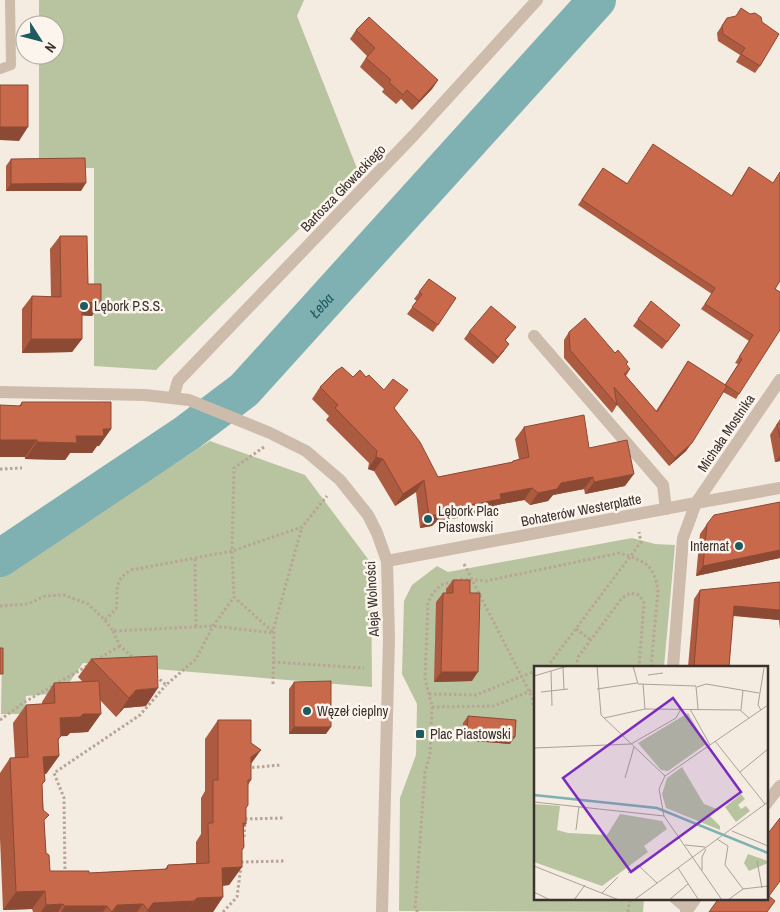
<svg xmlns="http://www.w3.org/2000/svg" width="780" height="912" viewBox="0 0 780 912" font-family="'Archivo Narrow',sans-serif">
<rect width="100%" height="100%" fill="#f4ebe1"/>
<path fill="#b8c4a0" d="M39,0h265l-7,16 61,155 -202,199 -62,-4v-198h-55v-113h16v-30h-16z
M210,441l95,34 66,88 1,124 -289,-24 -21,30 -36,3 -1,18h-24l1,-58 -2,-2v-78z
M632,538l23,6 20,1 -11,122h-129v231h109l-1,14 -244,-1 1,-113 16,-43 1,-51 -15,-30 2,-73 8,-16 25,-19 11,6z"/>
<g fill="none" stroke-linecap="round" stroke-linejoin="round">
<path stroke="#7fb0b2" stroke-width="38" id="s1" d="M0,558l187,-125 57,-43 353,-390"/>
<path stroke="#b9a596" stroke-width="3" stroke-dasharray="2.5 2.5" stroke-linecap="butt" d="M264,447l-30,21 -2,83 2,46 40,36
M0,469l22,-1
M195,559l1,69
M464,564l65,127 3,7 1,9h2
M0,606l28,-2 17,-8 19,-1 24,9 17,16 11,-11c3,-19 -4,-28 15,-39l101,-19 70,-24 25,-31
M105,620l8,11 100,-5 61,7
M576,629l15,11
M113,631l7,15 16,14
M96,660l24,-14
M273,662l91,6
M547,667l94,-125 -2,-10
M576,667l2,-10 44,-59 8,-5 9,2 5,8 -5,64
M156,676l10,9 30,-26 17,-33 21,-29
M273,684l1,-57 28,-100
M429,694l47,1 59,-24
M432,707l62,-1 41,-17
M0,720l23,-17 66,-38
M247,768l34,-3
M245,819l39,-1
M244,837l1,-16
M241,862l44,-1
M65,874l-1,-76 -10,-25 86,-58 26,-30
M223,912l14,-15 4,-31
M418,912l-3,-3 10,-137 5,-17 2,-49 -7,-27 3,-77 5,-9 8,-8 21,-6 24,2 133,-28c25,8 35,10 39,38l-7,76
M628,912l2,-14"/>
<path stroke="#cdbbac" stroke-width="10" d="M0,69l11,-4 -1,-65"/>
<path stroke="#cdbbac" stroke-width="12" d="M534,336l129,149 3,24
M173,398l5,-17 236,-246 123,-135
M673,667l10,-129 13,-35 84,-15
M766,804l14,-18
M675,898l13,11
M686,912l10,-14"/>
<path stroke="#cdbbac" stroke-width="12" d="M0,392l145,3 44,5 81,33 36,18 34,29 28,35 9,18 10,28 2,78 -7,273
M387,561l309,-58 84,-123"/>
</g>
<path fill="#ac5a40" d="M727,18l33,48 -5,7 -19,-11 4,-7 -22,-14 -1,-8z
M356,30l82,50 -6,9 -20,21 -11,-11 -5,5 -14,-12 2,-3 -24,-22 7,-11 -17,-17z
M11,159l70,32h-75v-25z
M749,167l26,122 -36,105 -3,5 -13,-7 -37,59 -17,15 -52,-61 -5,8 -48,-55v-18l5,-8 57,33 4,4 -4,7 30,35 32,-50 37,24 13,-21 -3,-1 14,-22 -48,-32 11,-15 -134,-89 25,-37 24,15 104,13z
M60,236l28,48 13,19 -9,13 -10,-1v24l-10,13 -50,1v-44l10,-13 19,1 -1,-48z
M429,279l27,19 -23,34 -26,-18 10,-13 -3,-2z
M638,319l42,6 -18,24 -29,-23z
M516,327l-11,14 -1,10 -11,13 -29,-25 5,-7z
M353,377l42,32 43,68 73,-14 2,-2 6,-2 -4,-20 9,-12 65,21 36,38 -40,8 -1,-5 -31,6 -5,6 -18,4 -6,-5 -27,5 -4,6 -57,11 -4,4 -12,2 -4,-36 -21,14 -21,-35 -6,-2 1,-6 -43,-43 3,-4 -17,-17 8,-12z
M22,402l89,27 -12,17h-2l-5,7h-22l-5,7 -40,-1 -6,-53z
M780,419v42l-5,1 -5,-27z
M780,502v56l-84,18 4,-42 7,-10z
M453,580l17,13 2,88 -38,1 2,-80 7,-9h3v-4z
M780,582v47l-1,-9 -46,-4 -4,51h-41l6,-68 6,-9z
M91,659l55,47 -22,2 -8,9 -16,-17 -12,32 -18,1 -3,3h-6l-3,4 1,16 -13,18h-2l1,7 -3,4 4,68 4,18 39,2 76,-4 3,-4 28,-2v-21l5,-8v-36l4,-7v-52l13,-19 33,44v16l-3,5 -2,23v16l-2,3v20l-2,3v17l-13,18 -6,1v11l-10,15h-180l-1,-3 -29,1 -3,-72v-65l10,-15h5l-2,-35 13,-18 16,-1v-2l12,-19 29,-1 -5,-5z
M294,682l32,52h-37v-45z
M468,716l42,28 -48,-4 1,-17z"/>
<path fill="#8c4a34" d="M438,80l-6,9 -20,21 7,-9z
M0,127h28l-9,14 -19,-1z
M86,183l-5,8h-75l5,-7z
M82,302l19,1 -9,13 -19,-1z
M31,339h51l-10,13 -50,1z
M509,344l-5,7 -11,13 5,-7z
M103,429h8l-12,17h-2l-5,7h-22l-5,7 -40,-1 12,-17 39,-6z
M0,440h37l-12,17h-25z
M692,443l-6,8 -17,15 6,-8z
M780,456v5l-5,1z
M376,457l7,2 -9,12 -6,-2z
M634,474l-9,12 -40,8 9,-12z
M593,477l-9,12 -31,6 -5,6 -18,4 8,-12 23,-10z
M424,480l-8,12 -21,14 8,-12z
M532,488l-8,12 -27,5 -4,6 -57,11 -4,4 -12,2 9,-12 15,-6 56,-16z
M780,550v8l-84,18 7,-10z
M734,606l46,4v9l-1,1 -51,-5z
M441,672h37l-6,9 -38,1z
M158,688l-12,18 -22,2 -8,9 13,-19 7,-8z
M83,714h18l-13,18 -18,1 -3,3 -20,1 13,-19z
M294,727h37l-5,7h-37z
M467,733l48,4 -5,7 -48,-4z
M61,736l-13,19 11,1 -13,18 -16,1 13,-18z
M261,750l-13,18 3,-11z
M244,847l-13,18 11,2 -13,18 -19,1 12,-18z
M45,891l-13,18 -29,1 13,-18z
M223,897l-10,15h-26l10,-14z
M194,901l-7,11h-40l6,-9z
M63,904l-5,8h-17l5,-7z
M143,904l-6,8h-25l5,-7z
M65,906h42l-4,6h-42z"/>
<path fill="#c8694b" stroke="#8c4a34" d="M741,8l9,6 5,-1 6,4 1,5 17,12 -19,32 -19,-12 4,-6 -22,-14 -1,-8 5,-8 9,-2z
M369,17l69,63 -19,21 -12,-11 -4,5 -14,-13 2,-2 -25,-22 9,-10 -19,-18z
M0,85h28v42h-28z
M653,144l79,52 17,-29 24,16 7,-11v109l-5,8 5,3v38l-41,64 -12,-8 -2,-1 17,-26 -3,-2 14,-22 -48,-31 10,-16 -133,-88 21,-32 24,16z
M85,158l1,25 -75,1v-25z
M60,236h27l1,48h13v19l-19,-1v37h-51l1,-43 29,1z
M429,279l27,19 -18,27 -26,-18 10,-13 -3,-2z
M651,301l29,24 -13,17 -29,-23z
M491,306l25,21 -11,13 4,4 -11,13 -29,-25z
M585,318l30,35 3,-3 10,12 -2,2 4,5 -6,5 33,38 31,-51 39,25 -35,57 -17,15 -61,-71 3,18 -47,-55 -1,-18z
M342,367l11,10 7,-7 6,7 3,-2 15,15 9,-11 15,11 -14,18 26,34 18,35 75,-15v-1l16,-4 -5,-30 60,-12 5,33 38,-8 7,34 -40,8 -1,-5 -32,6 -4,6 -19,4 -6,-5 -32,6 1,5 -57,11 -3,4 -12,2 -5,-36 -21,14 -20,-35 -7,-2 1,-6 -42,-43 3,-3 -18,-18 16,-16z
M22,402h89v27h-8l1,7h-28l1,7 -40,-1v-2h-37v-35l21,1z
M777,424h3v14z
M780,502v48l-77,16 4,-42 7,-9z
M453,580h17v13h10l-2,79h-37l2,-79h10z
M780,582v28l-46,-4 -5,61h-35l6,-77z
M0,648h3v26h-3z
M157,656l1,32 -22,2 -7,8 -38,-39z
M99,681l2,33h-18l-3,3 -20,1 1,18 -3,3 1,17 -16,1 2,24 -3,3 1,26 6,5 -5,5 2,33 3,2 1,16h39v2l78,-4 1,-4 41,-2 -1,-40h5v-43h5v-60h33v23l10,7 -10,7v23h-3v25l-2,3v16l-3,-1 1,24 -2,3v17l-20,1 1,29 -26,1 -3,3 -41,2 -5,7 -5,-6 -26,1 -5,7 -5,-6h-42l-2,-2 -17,1 -1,-14 -29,1 -6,-134 18,-1 -2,-52 29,-2 -1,-20z
M331,681v46h-37v-45z
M468,716l48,4 -1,17 -48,-4z
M780,818v63l-11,15 6,5 -8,11h-58l10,-14h47v-62z"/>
<g fill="#1f5a5e" stroke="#fbf5ee" stroke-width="2">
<circle cx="84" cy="306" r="5"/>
<circle cx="428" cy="519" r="5"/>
<circle cx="739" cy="546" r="5"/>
<circle cx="307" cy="711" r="5"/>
<rect x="415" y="729" width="10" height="10" rx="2.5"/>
</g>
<g text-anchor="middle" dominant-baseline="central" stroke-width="5" stroke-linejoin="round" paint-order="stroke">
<g font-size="14" fill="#3b302b" stroke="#fbf5ee">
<text transform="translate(343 188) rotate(-46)">Bartosza Głowackiego</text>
<text transform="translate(726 433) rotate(-56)">Michała Mostnika</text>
<text transform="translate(581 510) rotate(-11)">Bohaterów Westerplatte</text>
<text transform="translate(372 599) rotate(-93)">Aleja Wolności</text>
</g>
<g font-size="14" fill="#3b302b" stroke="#fbf5ee" text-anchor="start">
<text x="94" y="306">Lębork P.S.S.</text>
<text x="438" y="511">Lębork Plac<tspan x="438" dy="16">Piastowski</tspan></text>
<text x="729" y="546" text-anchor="end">Internat</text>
<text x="317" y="711">Węzeł cieplny</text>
<text x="430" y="734">Plac Piastowski</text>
</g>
<g font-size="15" font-style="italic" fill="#1f5a5e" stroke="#fbf5ee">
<text stroke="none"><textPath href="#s1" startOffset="411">Łeba</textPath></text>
</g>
</g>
<g transform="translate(534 666)">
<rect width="234" height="234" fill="#f4ebe1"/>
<path d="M154,47l18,31 -38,27 -7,-1 -23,-27zM148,101l22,37 13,5 -7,7 10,10v4l-54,-22 -4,-14 5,-16zM207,128l4,5 -7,6 3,4 5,-3 4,5 -14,11 -11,-15zM0,138l26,2 -3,24 11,3 39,2 13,-21 42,7 5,8 -23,17 4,6 -46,34 -68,-24zM214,188l20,7v2l-19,8 -5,-8z" fill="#b8c4a0"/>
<path fill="none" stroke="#7fb0b2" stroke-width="2.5" d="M0,129l123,13 111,45"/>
<path fill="none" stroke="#aaa098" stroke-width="1" d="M63,0l4,49 64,61M99,0l5,18 58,2 2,23M29,1l1,22M17,5l1,35M114,9l15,-2M0,10l34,-10M109,18l2,25M163,21l9,-3 53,9M63,23l40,-6M7,26l27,-3M156,43l20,36M207,44l2,-20M227,44l-3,-5 6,-37M70,52l41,-9 95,1 9,8M181,75l50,63M0,82l97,-4 45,-26 5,-9M206,106l28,-23M91,112l9,-31M0,136l130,14M42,164l3,-24M198,165l36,15M183,173l11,7 -3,19 18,24 25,-3M151,179l20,2M223,195l5,27M0,200l85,34M144,202l20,31M168,204v-13l4,-8M94,207l10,-8 19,18M0,226l16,8M68,227l16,-16M40,234l11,-15M100,234l134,-98M135,234l19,-16M188,234l-58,-84 -5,-27 6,-13 103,-71M194,234l15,-11"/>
<path fill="#7b2cbf" fill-opacity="0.15" stroke="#7b2cbf" stroke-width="2.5" d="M139,32l68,94 -110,80 -68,-94z"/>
<rect width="234" height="234" fill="none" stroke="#3b302b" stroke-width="2.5"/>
</g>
<g transform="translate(40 40) rotate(126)"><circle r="24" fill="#fbf5ee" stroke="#aea6a0"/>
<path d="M0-4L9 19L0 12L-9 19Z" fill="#1f5a5e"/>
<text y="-8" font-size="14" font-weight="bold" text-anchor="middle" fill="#3b302b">N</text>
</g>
</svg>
